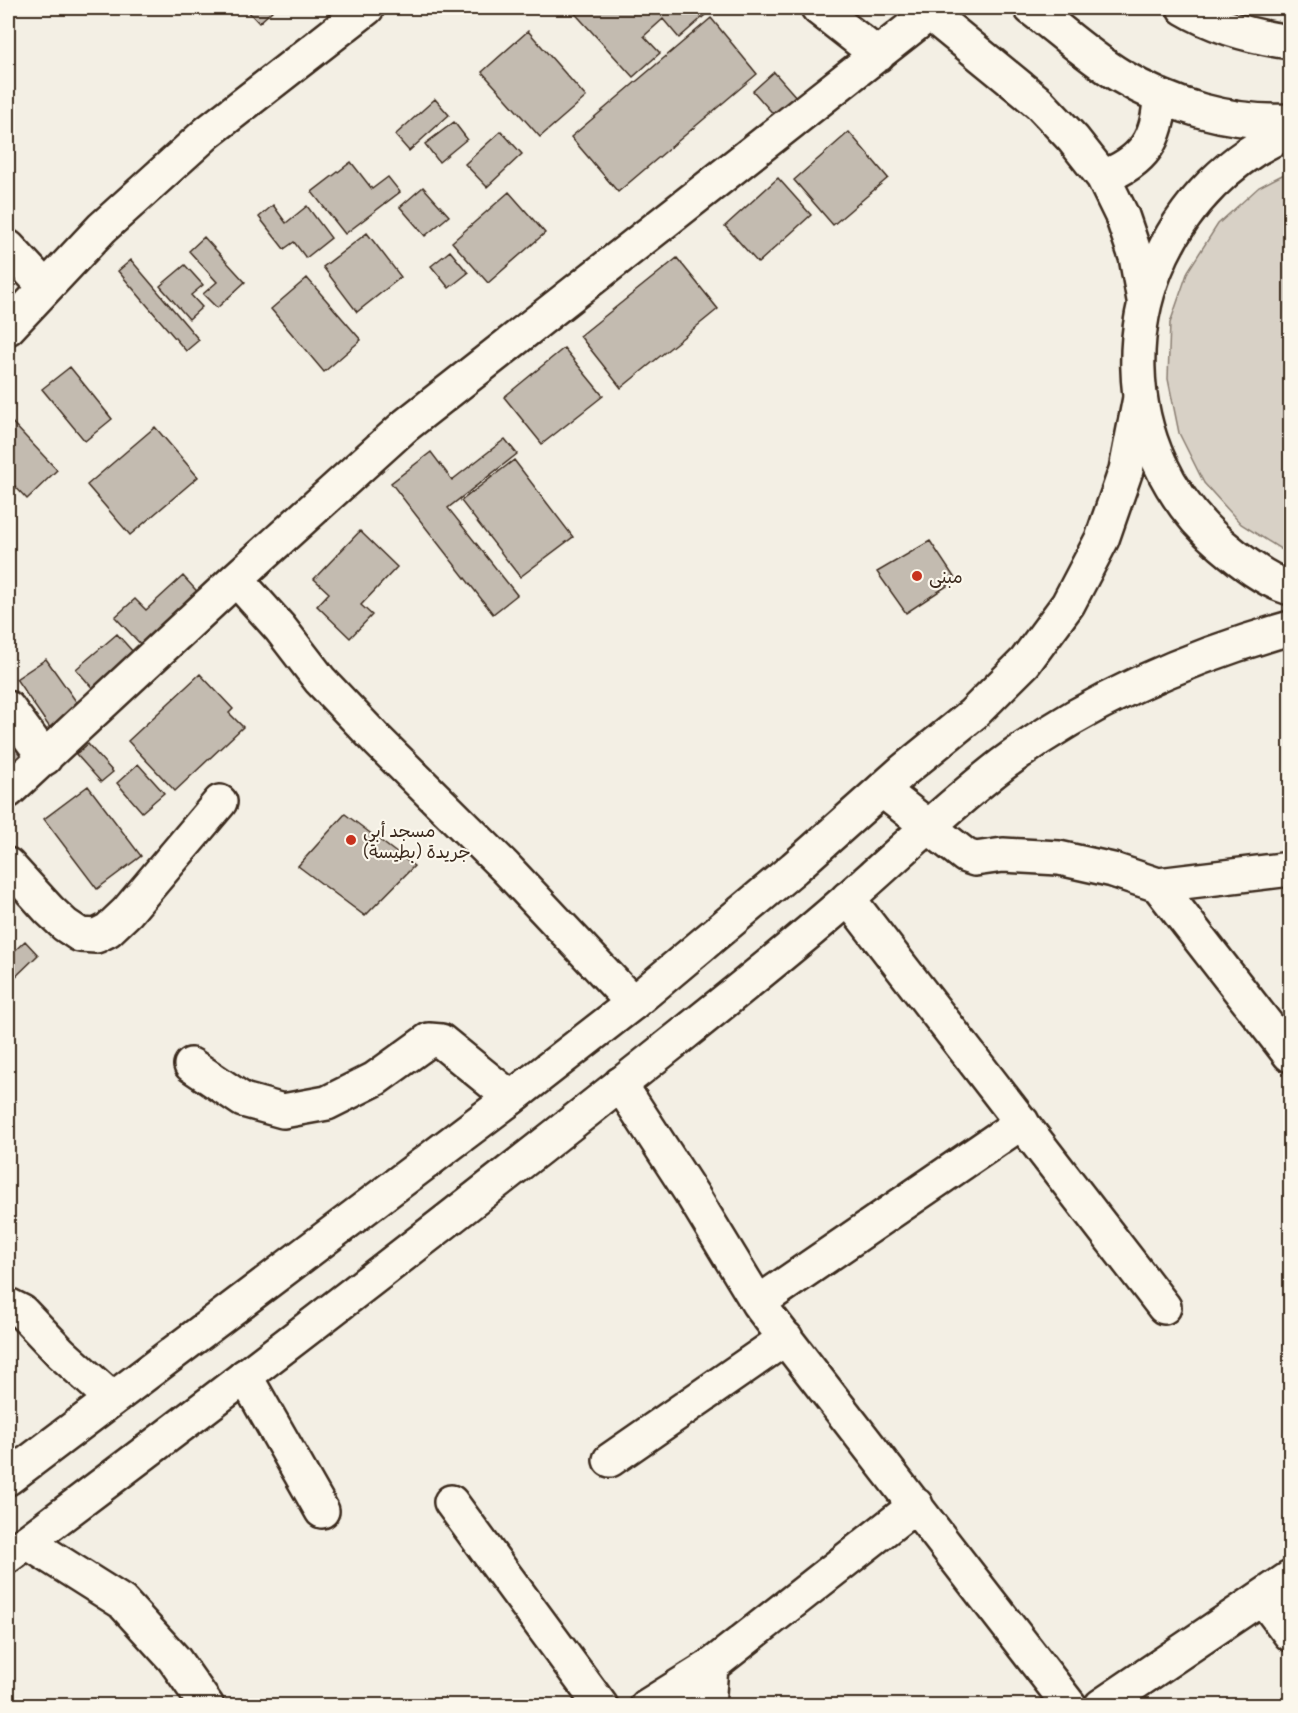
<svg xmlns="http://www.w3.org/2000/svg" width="1298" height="1713" viewBox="0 0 1298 1713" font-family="'Patrick Hand','Playpen Sans Arabic',sans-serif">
<rect width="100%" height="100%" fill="#f3efe4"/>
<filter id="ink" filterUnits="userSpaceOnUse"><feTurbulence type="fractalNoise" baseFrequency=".0167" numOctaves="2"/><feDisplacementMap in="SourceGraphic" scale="12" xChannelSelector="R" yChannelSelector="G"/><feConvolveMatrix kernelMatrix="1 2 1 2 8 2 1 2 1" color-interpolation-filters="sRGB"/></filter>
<g filter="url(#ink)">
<path fill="#d8d1c6" stroke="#8a7e72" stroke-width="1.5" d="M1290,171v384l-49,-31 -37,-41 -25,-50 -11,-54 2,-56 18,-52 30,-47 41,-37z"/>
<path fill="#c3bbb0" stroke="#3b2a1e" stroke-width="1.5" d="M245,8h24l3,3 -13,12z
M570,8h143l-34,30 -16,-19 -19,17 16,17 -27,24z
M711,18l46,56 -139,118 -47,-55z
M528,31l58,66 -46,40 -58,-65z
M774,72l23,26 -21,19 -23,-26z
M435,99l14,16 -40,36 -14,-16z
M454,122l13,17 -28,23 -14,-18z
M501,131l21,23 -35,33 -22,-23z
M849,132l39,46 -55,47 -39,-45z
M351,162l21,27 16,-12 12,15 -55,42 -33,-42z
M778,178l33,37 -53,48 -33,-37z
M423,187l26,29 -24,20 -25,-29z
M509,192l36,41 -57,50 -36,-41z
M273,205l13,18 21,-17 24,32 -25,20 -12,-16 -10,7 -25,-32z
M367,233l34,44 -44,35 -34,-45z
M204,237l41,45 -28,26 -14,-14 14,-12 -28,-31z
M450,251l18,22 -19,15 -18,-22z
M677,258l41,51 -97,79 -41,-52z
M131,260l68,80 -13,11 -68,-80z
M185,265l18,20 -12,10 11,12 -13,12 -29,-33z
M307,278l54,62 -37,32 -53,-63z
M564,348l39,48 -61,48 -38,-47z
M70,367l42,52 -27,22 -43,-52z
M8,418l49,52 -30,29 -19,-20z
M155,427l43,50 -68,58 -43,-50z
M505,439l12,15 -69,54 69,87 -24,19 -102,-131 40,-31 21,28z
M514,460l59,77 -53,40 -59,-76z
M360,531l37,36 -36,38 11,10 -22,23 -33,-32 12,-13 -15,-14z
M930,541l26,39 -50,33 -29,-41z
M183,576l22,24 -57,52 -33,-35 20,-18 11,11z
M117,634l25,28 -41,36 -25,-29z
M46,659l39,55 -30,21 -39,-56z
M200,674l33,35 -4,4 14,14 -68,64 -47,-50z
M8,733l22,27 -22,19z
M88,744l25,28 -12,10 -25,-28z
M138,764l26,29 -22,19 -25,-29z
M88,786l53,70 -44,33 -53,-70z
M345,814l69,52 -49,50 -67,-50z
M25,941l13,14 -30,29v-27z"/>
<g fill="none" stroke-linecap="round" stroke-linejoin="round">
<defs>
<path id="minor" d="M818,8l60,47
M1184,8c32,19 70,29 106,34
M8,247l37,40
M8,328l94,-100 106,-96 159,-124
M236,579l44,49 40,52 58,61 127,126 128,136
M8,708l37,50
M882,790l84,66 9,3 28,-4 56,3 54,12 45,15 132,170
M8,791l228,-212 170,-154 524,-412
M8,865l41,45 16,15 15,10 16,1 12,-6 19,-18 93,-110
M1158,885l132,-16
M848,898l316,409
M191,1065l52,35 40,11 44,-8 48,-24 54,-39 12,1 70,57
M620,1084l73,112 65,107 312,403
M758,1303l264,-181
M8,1305l14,7 39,41 51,46
M245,1376l77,135
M610,1460l176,-122
M451,1502l150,204
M27,1542l95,60 52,57 33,47
M1262,1597l28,37
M647,1706l64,-40
M708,1706l3,-40 205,-161
M1101,1706l189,-128"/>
<path id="secondary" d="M8,1478l503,-380 122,-95 161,-135 110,-98 69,-56 52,-52 43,-58 34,-65 24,-69 14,-72
M8,1556c228,-171 454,-345 677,-523 56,-45 113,-90 167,-138 50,-44 98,-90 151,-131 85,-64 185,-107 287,-136"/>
<path id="trunk" d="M923,8l116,95 34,36 30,38 19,39 14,41 8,43
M1031,8c29,22 57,48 88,67 51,31 112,49 171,46
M1290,132c-29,11 -56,30 -78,52 -101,101 -100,267 10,361 20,17 43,35 68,43
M1103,177c40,-15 56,-38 57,-81"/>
</defs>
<use href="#minor" stroke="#3b2a1e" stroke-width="38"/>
<use href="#secondary" stroke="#3b2a1e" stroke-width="38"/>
<use href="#trunk" stroke="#3b2a1e" stroke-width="38"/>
<use href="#minor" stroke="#fbf7ec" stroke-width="33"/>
<use href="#secondary" stroke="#fbf7ec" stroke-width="33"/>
<use href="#trunk" stroke="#fbf7ec" stroke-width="33"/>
</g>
</g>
<g fill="#c8321e" stroke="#fbf7ec" stroke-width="2">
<circle cx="917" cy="576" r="6"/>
<circle cx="351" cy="840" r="6"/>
</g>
<g text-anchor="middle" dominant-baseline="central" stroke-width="4.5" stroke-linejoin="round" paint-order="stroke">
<g font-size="18" fill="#3b2a1e" stroke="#fbf7ec" text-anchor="start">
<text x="929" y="576">مبنى</text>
<text x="363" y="830">مسجد أبي<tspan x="363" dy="21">جريدة (بطيسة)</tspan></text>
</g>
</g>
<rect width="1298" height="1713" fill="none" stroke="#fbf7ec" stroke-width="30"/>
<rect x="15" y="15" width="1268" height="1683" fill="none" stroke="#3b2a1e" stroke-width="2" filter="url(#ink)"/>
</svg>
